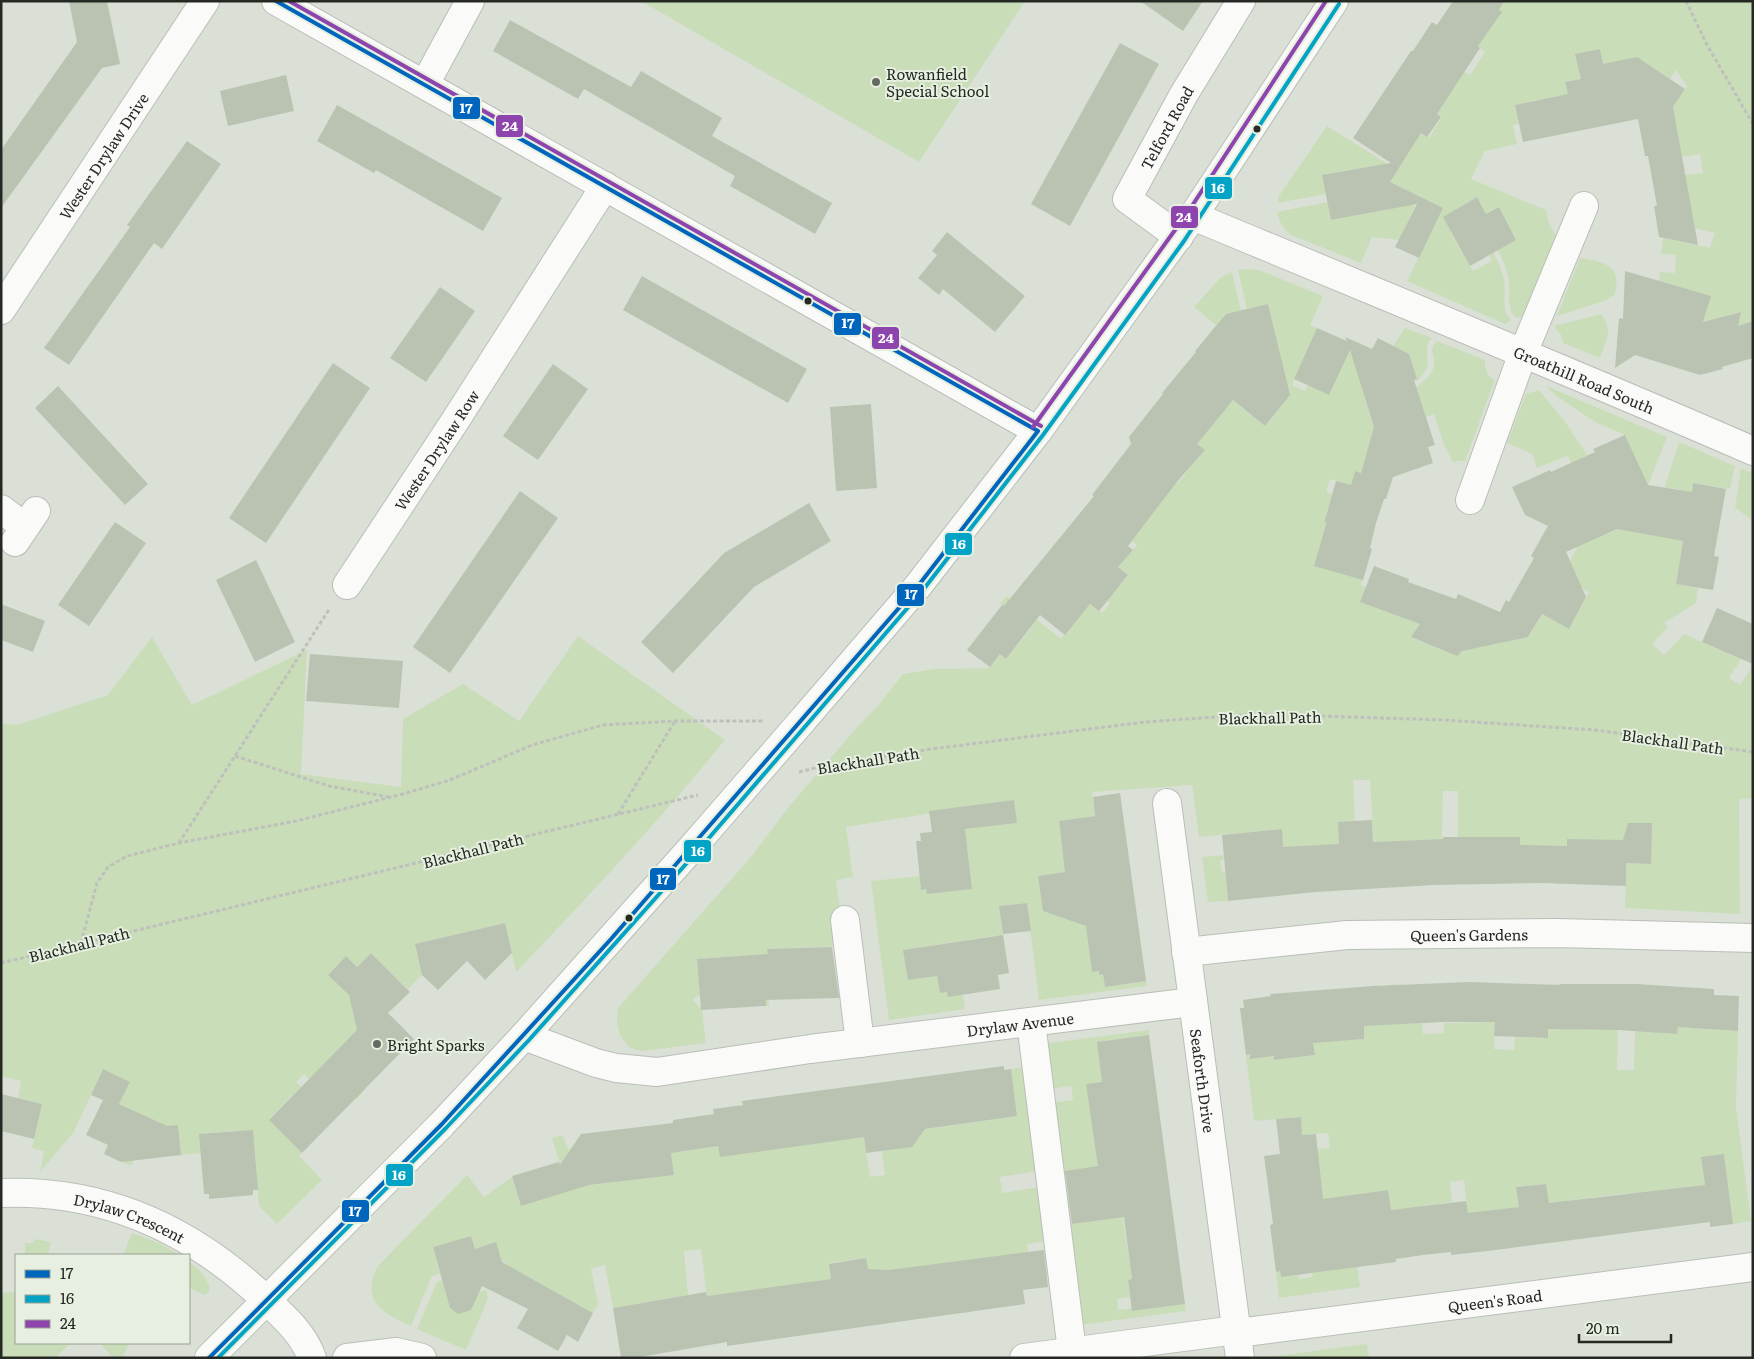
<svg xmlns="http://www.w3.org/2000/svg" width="1754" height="1359" viewBox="0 0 1754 1359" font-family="Literata,serif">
<rect width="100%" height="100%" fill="#dbe0d6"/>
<path fill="#caddb9" d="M641,1h384l-106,161z
M1504,1h249v320l-15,5 2,-14 -21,6 -65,34 6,-80 15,1 1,-18 -15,-1 2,-16 47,10 5,-15 -31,-7 1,-51 18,-2 -3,-19 -18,3 -11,-47 16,-24 -11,-16 -6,9 -16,-11 -7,9 -44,-13 -3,-15 -24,5 5,25 -16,3 3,12 -53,11 4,19 -6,1 4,19 -32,7 -14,28 75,31 3,14 8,13 -31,79 -10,2c-12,-12 -4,-27 -8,-42 -2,-10 -8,-20 -12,-30l8,1 12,-7 -17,-33 -13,7 -9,-17 -19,11 -7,25 22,38 19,-10 -5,-9 5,-3c4,9 10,20 12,30 3,14 -4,30 7,41l-6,4 -98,-43 36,-73 -29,-14 -4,9 5,3 -16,34 -27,-3 -11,26 -70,-28c-8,-7 -12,-13 -14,-23l51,-10 3,18 59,-11 -1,-8 -15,-35 -51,9 3,19 -49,9 2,-7 48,-70 62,39 11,-17 21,-15 8,5 13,-21 -5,-3 27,-42 6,3 15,-23 -7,-6 23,-33 -3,-3z
M1580,258c12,2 35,4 36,20 1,5 0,11 -1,16l-8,6 -50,16z
M1246,269l13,1 64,26 -13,29 7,3 -25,57 13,6 3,-6 21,10 25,-54 18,8 -11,17 20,24 -17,6 15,46 23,13 14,14 -12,4 -38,-17 -5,17 -6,-2 -7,28 -5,-16 -13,-4 -4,13 6,2 -8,28 19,-8 -3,45 27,8 -6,18 5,2 55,37 -9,14 45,18 16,-15 18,-3 1,7 13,-3 -3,-20 3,-1 25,14 12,-21 27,15 20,-37 -27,-15 33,-64 10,22 17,-8 18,-59 -15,-33 -30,-13 -40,-27 -9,-9 121,51 -32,81 48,23 -7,42 22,5 -2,15 -32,20 4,4 -16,17 12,11 20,-21 57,25 -12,19 11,7 13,-20v133l-14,1 1,115 -115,-6 1,-47 3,2 19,1 1,-41h-20l-2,2v16l-60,-2 -1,45h-9l1,-38h-16l-1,37h-21v-46h-62v-46h-15l-1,48 -64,3 -2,46 -6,-108h-17l2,41 -16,23 -51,51 -7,-66 -82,8 -7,-52 -100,7 3,24 -36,5 3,23 17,26 -41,6 4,25c14,9 26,23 44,20l13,54 4,-1 2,13 41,-6 1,5 -108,14 -12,-97 -28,3 6,47 -13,-17 -88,14 4,30 29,-4 3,17 7,-1 16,3 2,14 -76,11 -18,-139 49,-5 1,14 51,-1 -7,-60 51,-6 -3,-23 -167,27 7,50 -17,3 9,66 -77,3 1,57h-3l-1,-23 -9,-28 -59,4 3,35 -7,6 9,10 4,33 -63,8 -7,-1 -7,-3 -9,-11 -3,-14 1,-14 133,-151 40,-53 68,-79 18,-18 26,-33 33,-5 53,-1 11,-14 6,5 25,-31 -31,-24 7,-8 54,43 29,-35 12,9 8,-10 -13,-10 18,-2 13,-15 -10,-9 19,-22 -31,-24 44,-4 19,-25 -5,-19 14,10 26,-33 -31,-26 59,-24 33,26 9,-10 -70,-75 12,-16 -22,-18 27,-30 11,-5 9,39 -18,4 14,57 43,-18 -12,-50 -21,5 -9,-39z
M1601,314c13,16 5,27 -1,44l-37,-15 -2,-8 -7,-9z
M1405,328l27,10c-14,16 8,25 -17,44l-6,-28 -16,-8z
M1437,341l48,19c0,9 2,16 10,20l-30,81h-8l-4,2 -10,-21 -9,-28 -8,3 -10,-30c8,-6 20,-15 18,-27 -1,-10 -5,-10 3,-19z
M1539,390l27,33 21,32 -15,8 -5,-7 -30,12 -5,-14 -25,-11 19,-49z
M1679,442l56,24 -5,23 -37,-6 -2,15 -5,-7 -17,-3 -6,5z
M1741,468l12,6v46l-18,-12z
M578,636l147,104c-66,81 -137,157 -209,232l-11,-49 -90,21 7,31 -14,14 -37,-36 -14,14 -11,-11 -18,18 12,12 9,-9 12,22 -9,10 1,5 11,10v67l-8,9 -16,-16 -30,-4 -6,-6 -8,8 5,5 -32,32 33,34 -3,3 23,24 -45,44 -18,-18 -4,-55 -20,1 -2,-21 -33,3 1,19 -20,2 -3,-30 -28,3 -19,38 -7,-3 22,-46 -27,-13 11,-22 -27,-12 -30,63 -33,39 4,-21 -12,-3 10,-44 -24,-6 3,-17 -20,-5v-353l16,2 91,-30 44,-58 40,68 115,-55 -6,124 100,13 2,-68 60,-35 56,37z
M1223,855l1,5 -4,1 2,11h3l3,29 -20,1 -6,-45z
M1397,984l8,40 17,-1 1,11 21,-1v-10l51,-1 -1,27 20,1 1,-13 33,1 2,-49h5v-5h5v40h19v6h16l15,-6v-40h9l-2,86h17l2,-86h7l-3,40 19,9 18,1 1,-7 60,4 -2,76 15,114 -18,3 -9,-70 -23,4 4,27 -49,6 5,37 -28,4 -6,-39 -61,8 5,39 -18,3 -7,-59 -29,3 2,20 -32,4 2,11 -17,27 -8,-69 -14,2 2,20 -35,5 -25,14 -4,-31 -23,3 -16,11 11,83 -81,11 -3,-26 4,-1 1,6 17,-2 1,4 14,-2 -1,-4 24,-3 -3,-24 -9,-35 -7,-62 13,-1 -2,-15 -26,2 -2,-18 -46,4 -8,-66 4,-1 1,5 23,-3 1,4 40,-5 -4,-28 -21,-33 35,-4 24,50 15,-1v-13l12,-1 16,-15 -2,-25z
M1149,1030v5l-52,7 35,237 -4,1 2,17 -13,2 1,11 14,-2 1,3 52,-7 1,7 -106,14 -13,-100 25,-4 -2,-14 -25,3 -1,-12 21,-3 -3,-26 -22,3 -9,-69 22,-3 -2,-14 -22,3 -6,-45z
M1025,1067l13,104 -38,6 2,16 38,-6 7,54 -20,3 1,8 -59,36 4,24 -14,1 -7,-51 -67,37 3,24 -13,2 -9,-67 -37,5 2,16 -27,4 3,26 -97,14 -9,-74 -17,2 4,44 -75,13 -8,-43 -14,4 7,35 -5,9 -60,-34 -14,25 -14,-43 -3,1 -6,-19 -21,6 -4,-13 -38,11 7,27 -8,2 -21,50c-29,-12 -51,-26 -33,-60l89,-91 17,22 28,-20 9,29 47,-15 -16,-53 10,-3 7,15 5,-5 9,41 91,-11 -4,-32 5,-1 2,10 17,-2 -4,-32 174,19 6,40 15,-2 -4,-28 33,-16 103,-15 -6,-47z
M132,1233l27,10 21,12h-57z
M34,1239l17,3 -3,13h-23v-12h9z
M189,1262c10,6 16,14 21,25l-1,5 -5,3 -15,-7z
M442,1280l6,20 38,-10 2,9 -22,51 -49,-21 20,-47z
M16,1292v51h55l-16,15h-54v-65z
M100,1343h29l-7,15h-9z
M1367,1344l2,14h-101v-1z"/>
<path fill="#bac3b2" d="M69,1h38l13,63 -18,4 -101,140v-58l76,-108z
M1140,1h63l-20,30z
M1453,1h51l-5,9 3,2 -24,34 2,2 -43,66 4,3 -14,20 -6,-4 -31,49 53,26 -24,50 -24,-11 22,-43 -86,16 -9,-45 69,-12 -38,-25 58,-87h2l19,-29 5,3z
M510,20l121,67 10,-16 81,47 -10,18 120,67 -17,31 -85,-48 5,-10 -151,-87 -6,10 -85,-48z
M1120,43l39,21 -89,162 -39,-22z
M1600,49l3,15 34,-7 48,32 -12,18 25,138 -39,-8 -5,-31h3l-9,-50h-3l-7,-37 -115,23 -8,-37 53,-11 -3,-12 16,-3 -6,-25z
M286,75l8,36 -66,15 -8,-35z
M337,105l165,93 -19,33 -107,-61 -2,3 -57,-32z
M187,141l34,23 -59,85 -8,-6 -85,122 -25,-17 86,-121 -3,-2z
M1477,197l9,17 13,-7 17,33 -46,26 -27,-49z
M947,232l78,64 -30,36 -52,-43 -4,6 -21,-17 19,-23 -5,-4z
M1625,271l86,25 -8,26 38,-10 -3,14 15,-5v37l-31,9 1,2 -23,6 -65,-20 -20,13 4,-50 4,1z
M642,276l165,93 -19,34 -165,-93z
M440,287l35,24 -49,71 -36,-24z
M1268,304l22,91 -25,31 -32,-26 -36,44 8,6 -29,33 -48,63 5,4 -15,17 10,8 -29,36 -9,-7 -25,31 -25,-20 -34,44 -6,-5 -10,13 -23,-17 35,-45 2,1 90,-110 -2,-1 39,-51 -2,-7 34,-43 -1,-1 34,-41 -1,-1 31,-37z
M1317,328l30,13 -2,-4 27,12 6,-11 31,16 8,25 -3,1 21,65 -7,2 5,16 -40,14 -7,22h-2l-8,24 -6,25 2,1 -9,31 -49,-14 13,-45 -3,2 12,-42 15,4 4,-14 6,2 13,-46 -24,-77 -21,45 -35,-16z
M333,363l37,25 -104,155 -37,-25z
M553,364l35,25 -50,71 -35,-24z
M58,386l90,98 -23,21 -90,-97z
M871,404l6,84 -41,3 -6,-84z
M1625,435l23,50 44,7 1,-9 33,6 -12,67 5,1 -6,33 -37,-6 7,-43 -66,-12 -51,23 20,45 -17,32 -27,-15 -14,23 -66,14 -5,5 -46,-19 9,-13 -60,-22 14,-36 35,13 -1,3 48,17 2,-5 42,18 6,-12 3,2 13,-23 12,-21 -3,-2 17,-30 -23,-11 -13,-28 38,-17 1,2 44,-20 -2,-3z
M520,491l38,27 -108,155 -37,-26z
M809,503l22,38 -77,46 -81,86 -32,-31 83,-89z
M115,522l31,21 -57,83 -31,-21z
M256,560l39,82 -40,20 -39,-82z
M1,604l44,17 -12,31 -32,-12z
M1717,608l36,16v40l-51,-22z
M310,654l93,7 -4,47 -93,-7z
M1120,793l26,188 -41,6 -2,-13 -4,1v-4l-7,1 -6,-46 -43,-15 -5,-35 27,-4 -6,-51 36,-5 -2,-19z
M1014,800l3,23 -52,6 7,60 -45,5 -1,-5 -5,1 -5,-49h5l-1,-8 12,-1 -3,-21z
M1372,820l1,22 70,-3v-2h77v8l47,1v-7l56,1 5,-17h24l-1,41 -25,-1v23l-83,-3 -109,2 -119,7 -87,9 -6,-66 60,-6 1,18 56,-3 -1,-22z
M1027,903l4,28 -28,3 -4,-28z
M505,923l7,30 -27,27 -18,-19 -29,29 -16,-15 -7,-31z
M1003,935l6,38 -11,2 2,14 -52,8 -1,-5 -7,1 -3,-17 -29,4 -5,-30z
M832,947l7,51 -73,2v6l-65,4 -4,-51 71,-5 -1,-5z
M371,953l39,39 -22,21 26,26 -112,114 -33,-33 88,-90 -8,-35 -21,-20 18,-19 11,11z
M1469,982l91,3v-1h76l78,5v6l25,1 -1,35 -60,-4 -1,7 -59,-4 -70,-1v9l-54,-2 1,-14h-51l-80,4v13l-51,4 2,12 -41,5v-4l-24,3v-5l-4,1 -6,-47h4l-1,-8 28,-4 -1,-2 103,-8z
M1149,1035l36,269 -53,7 -4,-31 4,-1 -8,-62 -52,7 -7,-53 33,-5 -12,-82 16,-2 -5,-40z
M1004,1066v4l7,-1 6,47 -92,13 -13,18 -46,6 -2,-16 -144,20 -2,-11 -47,7 3,22 -85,10 -68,21 -9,-30 47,-14 1,3 21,-31 92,-11v-3l41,-6 -1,-5 30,-4 -1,-4z
M103,1069l27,13 -11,22 48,22 11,-1 3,30 -60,7 -17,-8 4,-9 -22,-10 17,-35 -12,-5z
M1,1094l41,10 -8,35 -33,-8z
M1301,1117l1,18 14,-1 7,65 65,-9 3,20 75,-9 2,12 51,-6 -3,-20 30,-3 3,19 156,-18 -4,-28 23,-3 9,70 -23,3v-5l-222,29 -37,4v-3l-28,3 -27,4v3l-115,15 -1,-6 -4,1 -6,-47 3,-1 -9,-68 16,-2 -4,-35z
M253,1130l5,60h-5v5l-44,4v-5h-5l-5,-60z
M471,1236l4,13 21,-7 6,20 91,51 -15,29 -11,-7 -9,16 -41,-23 11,-19 -46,-23 -11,24 -13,4 -8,-6 -17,-61z
M1044,1250l4,37 -25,3 2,14 -298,42v-4l-93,16h-13l-8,-50 93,-16 1,4 124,-17 -2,-15 37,-6 2,11 21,1z"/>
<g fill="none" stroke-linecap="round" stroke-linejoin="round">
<defs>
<g id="minor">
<path d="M276,1l762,430"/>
<path d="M425,84l45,-83"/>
<path id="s1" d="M1193,216c187,78 374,154 560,235"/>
<path id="s2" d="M1179,237l-52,-38 57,-105 57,-93"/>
<path id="s3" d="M1,310l204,-309"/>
<path d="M1470,500l53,-147 61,-147"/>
<path d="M1,509l24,18"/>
<path d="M15,542l21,-31"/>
<path id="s4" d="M347,585l108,-164 150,-235"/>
<path id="s5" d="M1167,803l73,555"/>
<path d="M845,920l15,123"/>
<path id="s6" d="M1186,952l161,-17 211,-2 195,5"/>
<path d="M1031,1022l41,329"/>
<path id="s7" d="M524,1036l72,27 20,5 41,4 153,-23 383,-47"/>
<path id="s8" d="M1,1193c103,-4 191,37 264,106 19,18 38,34 47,59"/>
<path id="s9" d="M1237,1333l516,-66"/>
<path d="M347,1358l49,-6 26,6"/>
<path d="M1024,1358l212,-28"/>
</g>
<path id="major" d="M802,721l116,-135 120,-155 155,-215 141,-215
M209,1358l233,-234 82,-88 173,-194"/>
</defs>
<use href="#minor" stroke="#babeb8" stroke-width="30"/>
<use href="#major" stroke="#babeb8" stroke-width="30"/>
<path stroke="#bec0bc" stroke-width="3" stroke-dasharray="4 2.5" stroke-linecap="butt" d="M1686,1l20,42 47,81
M235,756l94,30 60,11
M799,772l24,-6 108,-17 214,-27 113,-8 186,6 151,10 158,22
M618,814l57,-93
M179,843l151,-235
M81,943l16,-60 11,-16 19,-11 52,-13 117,-22 107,-27 47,-14 82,-35 71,-20 72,-4h89
M1,963l697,-168"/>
<use href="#minor" stroke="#fafaf9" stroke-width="28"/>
<use href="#major" stroke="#fafaf9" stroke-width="28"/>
<defs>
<path id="major-bridge" d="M697,842l105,-121"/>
</defs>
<use href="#major-bridge" stroke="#babeb8" stroke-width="30" stroke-linecap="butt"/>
<use href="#major-bridge" stroke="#fafaf9" stroke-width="28"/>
<defs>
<path id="bus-1" d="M276,1l762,430
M209,1358l233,-234 169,-185 307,-353 120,-155"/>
<path id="bus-2" d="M218,1358l228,-230 83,-88 173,-194 221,-256 120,-155 141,-194 155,-237"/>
<path id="bus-3" d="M289,1l752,425
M1033,427l155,-215 138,-211"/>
</defs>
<use href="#bus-1" stroke="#e7f0e0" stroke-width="8"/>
<use href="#bus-2" stroke="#e7f0e0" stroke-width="8"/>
<use href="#bus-3" stroke="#e7f0e0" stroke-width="8"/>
<use href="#bus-1" stroke="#0065bd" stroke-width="4"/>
<use href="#bus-2" stroke="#02a3c5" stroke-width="4"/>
<use href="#bus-3" stroke="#8e44ad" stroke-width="4"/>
</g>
<g fill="#656962" stroke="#e7f0e0" stroke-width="2">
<circle cx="876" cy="82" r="5"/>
<circle cx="377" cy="1044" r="5"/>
</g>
<g fill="#252923" stroke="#e7f0e0" stroke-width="2">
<circle cx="1257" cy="129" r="4.5"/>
<circle cx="808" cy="301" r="4.5"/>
<circle cx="629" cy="918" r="4.5"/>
</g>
<g text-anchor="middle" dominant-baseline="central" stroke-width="4" stroke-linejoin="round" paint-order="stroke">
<g font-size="15" fill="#252923" stroke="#e7f0e0" text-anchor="start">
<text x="886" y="73">Rowanfield<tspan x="886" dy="17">Special School</tspan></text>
<text x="387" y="1044">Bright Sparks</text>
</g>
<g font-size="15" fill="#252923" stroke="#e7f0e0">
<text stroke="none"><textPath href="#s2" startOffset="146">Telford Road</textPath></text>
<text stroke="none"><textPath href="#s3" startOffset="185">Wester Drylaw Drive</textPath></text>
<text stroke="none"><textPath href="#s1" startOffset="424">Groathill Road South</textPath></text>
<text stroke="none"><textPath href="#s4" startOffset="162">Wester Drylaw Row</textPath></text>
<text transform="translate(1270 717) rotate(-1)">Blackhall Path</text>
<text transform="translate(1673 741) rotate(8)">Blackhall Path</text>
<text transform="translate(868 760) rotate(-9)">Blackhall Path</text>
<text transform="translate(473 850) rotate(-14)">Blackhall Path</text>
<text stroke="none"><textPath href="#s6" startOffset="284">Queen's Gardens</textPath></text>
<text transform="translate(79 944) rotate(-14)">Blackhall Path</text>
<text stroke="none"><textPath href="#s7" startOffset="505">Drylaw Avenue</textPath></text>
<text stroke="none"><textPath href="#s5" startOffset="280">Seaforth Drive</textPath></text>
<text stroke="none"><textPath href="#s8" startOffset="132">Drylaw Crescent</textPath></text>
<text stroke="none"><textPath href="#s9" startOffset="260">Queen's Road</textPath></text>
</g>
</g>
<g stroke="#e7f0e0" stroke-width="2">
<rect x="452" y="96" width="29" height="24" rx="5" fill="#0065bd"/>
<rect x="495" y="114" width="29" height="24" rx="5" fill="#8e44ad"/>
<rect x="1204" y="176" width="29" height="24" rx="5" fill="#02a3c5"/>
<rect x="1170" y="205" width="29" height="24" rx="5" fill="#8e44ad"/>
<rect x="833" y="312" width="29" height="24" rx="5" fill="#0065bd"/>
<rect x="871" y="326" width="29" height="24" rx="5" fill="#8e44ad"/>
<rect x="944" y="532" width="29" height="24" rx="5" fill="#02a3c5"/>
<rect x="896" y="583" width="29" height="24" rx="5" fill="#0065bd"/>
<rect x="683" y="839" width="29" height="24" rx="5" fill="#02a3c5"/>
<rect x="649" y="867" width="28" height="24" rx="5" fill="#0065bd"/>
<rect x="385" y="1163" width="29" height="24" rx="5" fill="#02a3c5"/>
<rect x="341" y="1199" width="29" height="24" rx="5" fill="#0065bd"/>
</g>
<g font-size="14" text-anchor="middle" font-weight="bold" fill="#fff">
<text x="466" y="113">17</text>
<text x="510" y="131">24</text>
<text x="1218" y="193">16</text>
<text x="1184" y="222">24</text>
<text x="848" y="328">17</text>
<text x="886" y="343">24</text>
<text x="959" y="549">16</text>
<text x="911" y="599">17</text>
<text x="698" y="856">16</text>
<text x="663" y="884">17</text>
<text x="399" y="1180">16</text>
<text x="355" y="1216">17</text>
</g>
<rect width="1754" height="1359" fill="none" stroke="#252923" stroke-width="5"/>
<rect x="15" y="1254" width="175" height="90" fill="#e7f0e0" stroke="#99a094"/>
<rect x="25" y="1270" width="25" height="8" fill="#0065bd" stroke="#99a094"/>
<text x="60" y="1279" font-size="15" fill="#252923">17</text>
<rect x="25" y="1295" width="25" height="8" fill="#02a3c5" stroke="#99a094"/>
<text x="60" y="1304" font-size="15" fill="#252923">16</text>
<rect x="25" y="1320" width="25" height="8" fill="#8e44ad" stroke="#99a094"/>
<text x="60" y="1329" font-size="15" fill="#252923">24</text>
<path d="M1579 1334v8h92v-8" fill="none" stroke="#252923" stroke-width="2.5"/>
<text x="1586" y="1334" font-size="15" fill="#252923" stroke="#e7f0e0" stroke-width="4" paint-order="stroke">20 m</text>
</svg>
